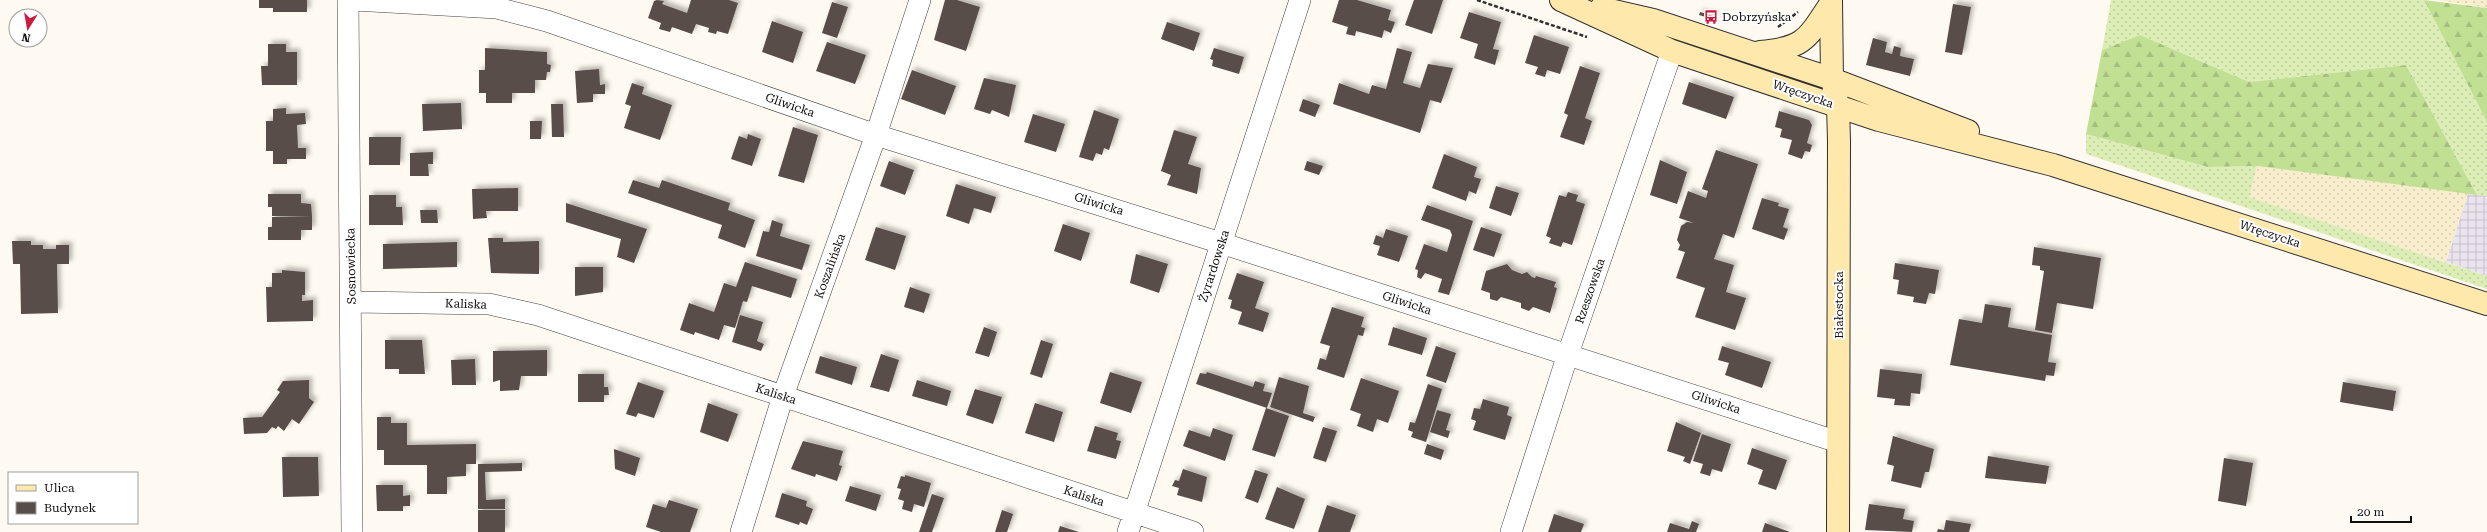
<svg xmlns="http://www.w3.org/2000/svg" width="2487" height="532" viewBox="0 0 2487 532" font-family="'Roboto Serif',serif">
<defs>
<pattern id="industrial-grid" width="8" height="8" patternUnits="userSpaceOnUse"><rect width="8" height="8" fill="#ebe3ee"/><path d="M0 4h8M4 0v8" fill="none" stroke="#c8c2cb"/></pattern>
<pattern id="farmland-dots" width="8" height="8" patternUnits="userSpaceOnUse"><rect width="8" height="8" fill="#f8eece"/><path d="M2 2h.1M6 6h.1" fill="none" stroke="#d3cbb0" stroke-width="1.8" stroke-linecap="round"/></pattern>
<pattern id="grass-dots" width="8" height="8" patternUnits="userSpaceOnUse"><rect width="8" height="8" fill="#dceeb6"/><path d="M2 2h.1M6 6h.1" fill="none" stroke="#bccb9b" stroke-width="1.8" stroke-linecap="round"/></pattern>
<pattern id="forest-firs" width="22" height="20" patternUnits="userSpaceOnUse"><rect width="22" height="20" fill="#c2e094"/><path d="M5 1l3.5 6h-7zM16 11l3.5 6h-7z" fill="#a6bf7e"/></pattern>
<filter id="shadow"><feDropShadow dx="3.5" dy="-3.5" stdDeviation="2" flood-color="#0004"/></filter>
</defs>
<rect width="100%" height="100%" fill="#fffaf1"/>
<path fill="url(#industrial-grid)" d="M2468,193l19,3v80l-41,-14z"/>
<path fill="url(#farmland-dots)" d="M2437,0h50v8z
M2257,166l211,27 -22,69 -198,-65z"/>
<path fill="url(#grass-dots)" d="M2111,0h313l63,122v74l-10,-1 -71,-130 -157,17 -109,-47 -38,15z
M1656,30l90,26 -2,6 -86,-25z
M2086,134l122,33 49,-1 -8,31 238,79v13l-401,-135z"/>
<path fill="url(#forest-firs)" d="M2424,0l63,8v114z
M2140,35l109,47 157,-17 71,130 -220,-29 -49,1 -122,-33 16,-84z"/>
<path fill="#594d4a" filter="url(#shadow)" d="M259,0h48v12h-34v-4h-14z
M657,0l7,1 -2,3 25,9 4,-13h38l9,3 -10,31 -11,-3 -1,3 -8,-2 1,-4 -13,-4 -4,10 -20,-7 -2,5 -11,-3 2,-6 -13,-5 6,-17z
M945,0h12l23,7 -14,44 -32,-11z
M1339,0h18l34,10 -3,10 7,2 -4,11 -7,-3 -2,8 -26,-7 -1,5 -9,-2 2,-7 -16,-5z
M1414,0h29l-11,34 -27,-9z
M832,2l16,5 -11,31 -15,-5z
M1953,4l18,3 -9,48 -17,-3z
M1469,12l32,10 -8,27 6,1 -4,15 -21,-7 4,-14 -18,-6z
M1700,12l13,4v3l-14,-4z
M772,21l31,11 -10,31 -31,-11z
M1167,22l33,11 -6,18 -33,-12z
M1534,35l35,12 -9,27 -13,-4 -2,7 -10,-3 3,-7 -13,-4z
M1873,38l14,4 -2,10 7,2 2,-8 7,2 -1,8 14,3 -4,17 -44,-11z
M827,42l39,13 -11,29 -39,-13z
M268,44h18v8h11v33h-35l-1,-19h7z
M485,48l62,4v12l4,1 -1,7h-3l-1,8h-11v13h-23v10h-26v-10h-7v-23h6z
M1214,48l30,9 -5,17 -27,-8 1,-6 -3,-1z
M1397,48l15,4 -9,31 17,5 8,-24 25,4 -12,35 -11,-3 -10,33 -87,-29 6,-21 30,11 3,-9 14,4z
M1580,66l20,7 -15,45 7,3 -8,24 -24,-8 8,-22 -4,-2z
M599,69l1,16 5,-1v10h-12v8l-16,1 -2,-32z
M912,70l44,16 -11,29 -44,-16z
M984,78l32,7 -7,32 -17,-7 -2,4 -16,-5z
M1689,82l45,15 -8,22 -44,-15z
M632,83l12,4 -2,7 30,11 -12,35 -36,-12 7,-22 -6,-2z
M1303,99l17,6 -5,12 -16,-6z
M461,103l1,26 -39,2 -1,-27z
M551,104h12l1,33h-12z
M286,108v6l19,-1 1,11 -9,1 1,23h8v11h-19v5h-14v-13h-7v-30h7v-12z
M1094,110l25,9 -10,31 -5,-2 -2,7 -6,-2 -3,8 -14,-4z
M1779,111l30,9 3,5 -5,18 5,2 -2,7 -5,-1 -3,8 -14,-5 4,-14 -12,-3 2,-8 -7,-2z
M1033,114l32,10 -9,28 -32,-10z
M530,121h12l-1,18h-11z
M793,127l25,8 -14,48 -26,-7z
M1174,130l23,7 -9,27 13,4 -4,26 -30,-9 4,-10 -10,-4z
M748,134l13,5 -9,27 -21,-7 8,-23 8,3z
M369,137h32l-1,28h-31z
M1716,150l42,14 -24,74 -11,-4 -9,25 20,6 -8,27 20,6 -11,32 -40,-13 10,-29 -29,-10 9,-26 -7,-2 2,-5 -3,-5 4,-14 6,-4 7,1 -15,-5 9,-27 18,7 2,-7 -6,-2z
M433,152v12h-5l1,12h-19v-23z
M1444,154l33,13 -3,10 7,2 -5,15 -7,-3 -3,10 -34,-13z
M1660,160l27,12 -10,32 -27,-9z
M889,161l25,9 -9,25 -25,-9z
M1307,161l16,5 -4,9 -15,-5z
M633,180l26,8 3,-8 68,23 -2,7 27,10 -10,28 -27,-10 4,-13 -94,-32z
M956,184l40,13 -5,16 -17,-5 -5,16 -23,-8z
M1496,186l23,7 -8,23 -22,-8z
M518,188v23h-32l1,7 -14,1 -1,-30z
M1568,192l10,3 -2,6 9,3 -13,41 -9,-3 -2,5 -12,-4 2,-5 -5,-2 13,-41 7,2z
M268,194h33v9l10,1 1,12h-40v-9h-4z
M369,195h27v12h6l1,18h-34z
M1762,198l17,5 -1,3 11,3 -6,18 5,2 -4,11 -32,-11z
M566,203l81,26 -13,34 -17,-6 4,-18 -55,-17z
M1427,205l46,16 -24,74 -11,-3 4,-13 -17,-6 -4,6 -4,-2 1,-7 -3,-1 9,-25 23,8 5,-17 -2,-5 -29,-10z
M420,210h17l1,13h-17z
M312,216v14h-11v10h-33v-13h4v-10z
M772,220l11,4 -3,12 30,9 -8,25 -46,-14 7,-25 6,1z
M1063,224l27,9 -9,28 -27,-10z
M876,227l30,9 -11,34 -30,-10z
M1481,227l21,7 -8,23 -21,-7z
M1386,229l22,7 -9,26 -22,-7 3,-9 -7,-2 3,-9 7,3z
M488,238h15v4l36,-1v33l-48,-1z
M12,241h19v4h12v4h13v-4h13v19h-12l1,49 -37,1 -1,-50h-7z
M457,242v25l-74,2v-25z
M2034,247l67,11 -8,51 -36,-6 -5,30 -17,-3 9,-59 -4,-1v-4l-8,-1z
M1136,254l32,10 -9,29 -29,-10z
M745,262l52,17 -6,19 -39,-12 -5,16 -4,-1 -8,27 -11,-3 -5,15 -24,-8 -1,3 -14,-5 9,-27 25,9 10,-29 12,4z
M1895,263l44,7 -4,24 -6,-1 -3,11 -13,-2 1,-5 -17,-3 2,-14 -6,-1z
M1507,264l5,6 10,4 5,-2 5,5 3,1 1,-2 20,6 -2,5 3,1 -7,25 -17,-6 -4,4 -8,-3v-5l-20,-6 -4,4 -7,-2v-6l-9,-3 5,-19z
M575,267h28v25l-28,4z
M282,270l23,2v23h-3v6l11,-1v21l-46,1 -1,-35h6v-14h10z
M1237,273l27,9 -9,26 14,5 -6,19 -25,-8 4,-12 -12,-4 2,-8 -4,-1z
M910,287l20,7 -6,19 -20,-6z
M1985,304l26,4 -3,19 44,8 -4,27 8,1 -2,13 -8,-1 -1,6 -95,-16 9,-46 23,4z
M1332,307l32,10 -3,10 4,1 -2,8 -5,-1 -14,43 -27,-9 3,-11 6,2 4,-14 -10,-3z
M740,315l23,7 -6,19 7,3 -3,7 -29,-9z
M984,327l13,5 -8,25 -14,-4z
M1393,327l34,11 -5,17 -34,-10z
M385,340h37l3,34h-26v-5h-14z
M1041,340l12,4 -11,34 -12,-4z
M1436,346l20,7 -10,30 -20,-7z
M1722,346l49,16 -9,26 -37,-13 4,-12 -11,-3z
M547,350v26h-26l-2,14 -19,1v-11l-7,2v-31z
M881,354l18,6 -10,32 -19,-5z
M820,356l37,11 -5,18 -37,-12z
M475,359l1,26h-24l-1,-25z
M1880,369l42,5 -2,20 -9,-1 -1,13 -16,-1 1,-6 -18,-2z
M1110,372l32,10 -11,31 -31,-10z
M1207,372l46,15 2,-6 10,3 -2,7 9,2 -5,15 -71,-24 4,-11 6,1z
M578,374h26v13h4l1,8h-5v7h-26z
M1279,377l30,9 -6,27 12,4 -2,5 -43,-15z
M1361,378l38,13 -11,32 -11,-4 -4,13 -16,-6 4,-12 -11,-4z
M309,380v18l5,4 -15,22 -7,-5 -8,12 -6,-5 -2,3 -4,-2 -5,6 -23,1 -1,-16 19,-1 18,-25 -3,-2 6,-9z
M917,380l34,11 -4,15 -35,-10z
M638,382l26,9 -10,27 -16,-5 -2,4 -10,-3z
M2343,382l53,9 -3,20 -53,-9z
M1428,384l14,5 -16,53 -15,-5 2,-5 -5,-2 2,-8 5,1z
M975,389l27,8 -9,27 -27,-9z
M1483,399l26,8 -2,8 5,2 -7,23 -32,-10 3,-9 -5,-2 3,-11 6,1z
M708,403l30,11 -10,28 -28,-10z
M1035,403l28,9 -9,30 -29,-9z
M1266,408l23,8 -14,41 -23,-7z
M1437,410l14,4 -5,16 4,1 -2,7 -18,-6z
M377,417h14v6h16v22l69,-1v20h-10v12l-19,1v17h-20v-29h-43v-15h-7z
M1676,422l25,11 -11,31 -7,-3 2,-4 -18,-6z
M1095,426l23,7 -2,7 5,1 -5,18 -29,-8z
M1323,427l14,4 -11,31 -13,-4z
M1213,428l20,7 -8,26 -42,-15 6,-16 21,7z
M1702,434l29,10 -9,28 -10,-3 -2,7 -10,-3 3,-9 -10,-3z
M1893,436l41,13 -5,23h-4l-4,16 -30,-7 3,-15 -7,-2z
M803,441l40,10 -4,14 3,1 -5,15 -21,-7 -1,3 -24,-8z
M1427,444l17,6 -3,10 -17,-6z
M1752,448l35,12 -11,30 -18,-6 5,-14 -16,-6z
M614,449l26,9 -5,18 -20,-7z
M1988,456l61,10 -3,18 -61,-6z
M282,457h36l1,39 -36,1z
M2224,458l29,5 -7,43 -28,-5z
M522,463v8l-37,1 1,28 19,-1v10h-27v-45z
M1183,469l24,8 -5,25 -25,-7 2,-7 -7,-2 3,-6 4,1z
M1255,470l13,4 -10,29 -13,-5z
M905,475l26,8 -7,24 -10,-3 -2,8 -10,-3 2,-8 -6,-2 3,-10 -4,-1 4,-12 4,1z
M376,485h27v11l7,-1v11h-7v5h-26z
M850,486l31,9 -5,16 -31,-10z
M1277,487l28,12 -11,30 -29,-10z
M782,493l25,8 -1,5 7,3 -6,16 -7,-3 -1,3 -24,-8z
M932,494l12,4 -12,34h-13z
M669,500l29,9 -8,23h-29l-15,-5 7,-23 13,4z
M1869,504l36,5 -2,10 11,2 -2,11 -47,-2z
M1327,505l29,10 -6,17h-32z
M478,510h27v22h-27z
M1002,510l11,4 -6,18h-12z
M1554,514l30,10 -3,8h-33z
M1946,520l25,4 -2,8h-32l1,-3 6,1z
M1692,521l7,3 -3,8h-29l3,-9 19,6z
M1765,523l25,9h-28z
M1060,526l19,6h-21z"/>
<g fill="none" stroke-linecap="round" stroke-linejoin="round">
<defs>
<path id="street" d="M348,0l4,532
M353,0l144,8 50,13 329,114 345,108 617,199
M352,302l137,2 49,11 655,217
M741,532l42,-136 93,-261 44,-135
M1128,532l172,-532
M1511,532l57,-178 104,-303"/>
<path id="secondary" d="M1561,0l111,51 207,69 174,45 434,139
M1831,0l1,79 6,27 1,35 -1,391
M1601,8l52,12 179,59 136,52
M1760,52c45,-4 47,-13 71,-49"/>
</defs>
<use href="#street" stroke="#424242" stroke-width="22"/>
<use href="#secondary" stroke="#313131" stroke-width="24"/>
<path stroke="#313131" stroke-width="2.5" stroke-dasharray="4 2" stroke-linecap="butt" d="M1477,0l110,37
M1778,27l20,-15"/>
<use href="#street" stroke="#fff" stroke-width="21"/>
<use href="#secondary" stroke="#ffe8ac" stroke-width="22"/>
</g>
<defs>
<symbol id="bus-bare" viewBox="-9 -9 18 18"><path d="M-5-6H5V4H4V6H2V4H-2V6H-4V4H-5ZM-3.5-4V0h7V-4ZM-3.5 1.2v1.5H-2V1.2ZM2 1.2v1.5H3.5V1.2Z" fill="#cc1a3f" stroke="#fff" stroke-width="2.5" paint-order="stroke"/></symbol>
</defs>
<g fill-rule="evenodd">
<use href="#bus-bare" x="1701" y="7" width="20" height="20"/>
</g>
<g text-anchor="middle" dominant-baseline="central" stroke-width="4" stroke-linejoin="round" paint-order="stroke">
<g font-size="12" fill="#0f0f0f" stroke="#fff" text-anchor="start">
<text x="1722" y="17">Dobrzyńska</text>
</g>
<g font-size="12" fill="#0f0f0f" stroke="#fff">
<text transform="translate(1803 94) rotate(19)">Wręczycka</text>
<text transform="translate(790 105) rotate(19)">Gliwicka</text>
<text transform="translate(1099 204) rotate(17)">Gliwicka</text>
<text transform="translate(2270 234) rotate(18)">Wręczycka</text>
<text transform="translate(351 266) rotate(-91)">Sosnowiecka</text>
<text transform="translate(830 266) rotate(-70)">Koszalińska</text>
<text transform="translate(1214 266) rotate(-72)">Żyrardowska</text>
<text transform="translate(1590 291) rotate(-71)">Rzeszowska</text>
<text transform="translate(1407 303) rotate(18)">Gliwicka</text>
<text transform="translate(466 304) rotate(2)">Kaliska</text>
<text transform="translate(1839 305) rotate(-90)">Białostocka</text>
<text transform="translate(776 394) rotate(18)">Kaliska</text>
<text transform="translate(1716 402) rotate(18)">Gliwicka</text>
<text transform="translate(1084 496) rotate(18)">Kaliska</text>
</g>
</g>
<rect x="8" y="472" width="130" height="52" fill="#ffffff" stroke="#9f9f9f"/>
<rect x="16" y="485" width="20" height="6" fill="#ffe8ac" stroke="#9f9f9f"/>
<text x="44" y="492" font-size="12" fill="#0f0f0f">Ulica</text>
<rect x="16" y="502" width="20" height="12" fill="#594d4a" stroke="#9f9f9f"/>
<text x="44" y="512" font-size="12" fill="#0f0f0f">Budynek</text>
<g transform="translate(28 28) rotate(191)"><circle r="19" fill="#ffffff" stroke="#9f9f9f"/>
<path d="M0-3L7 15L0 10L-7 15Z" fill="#cc1a3f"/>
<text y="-6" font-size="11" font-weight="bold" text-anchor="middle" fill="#0f0f0f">N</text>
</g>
<path d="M2351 516v6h60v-6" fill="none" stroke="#0f0f0f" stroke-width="2"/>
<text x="2357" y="516" font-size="12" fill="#0f0f0f" stroke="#ffffff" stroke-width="3" paint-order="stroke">20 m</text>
</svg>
